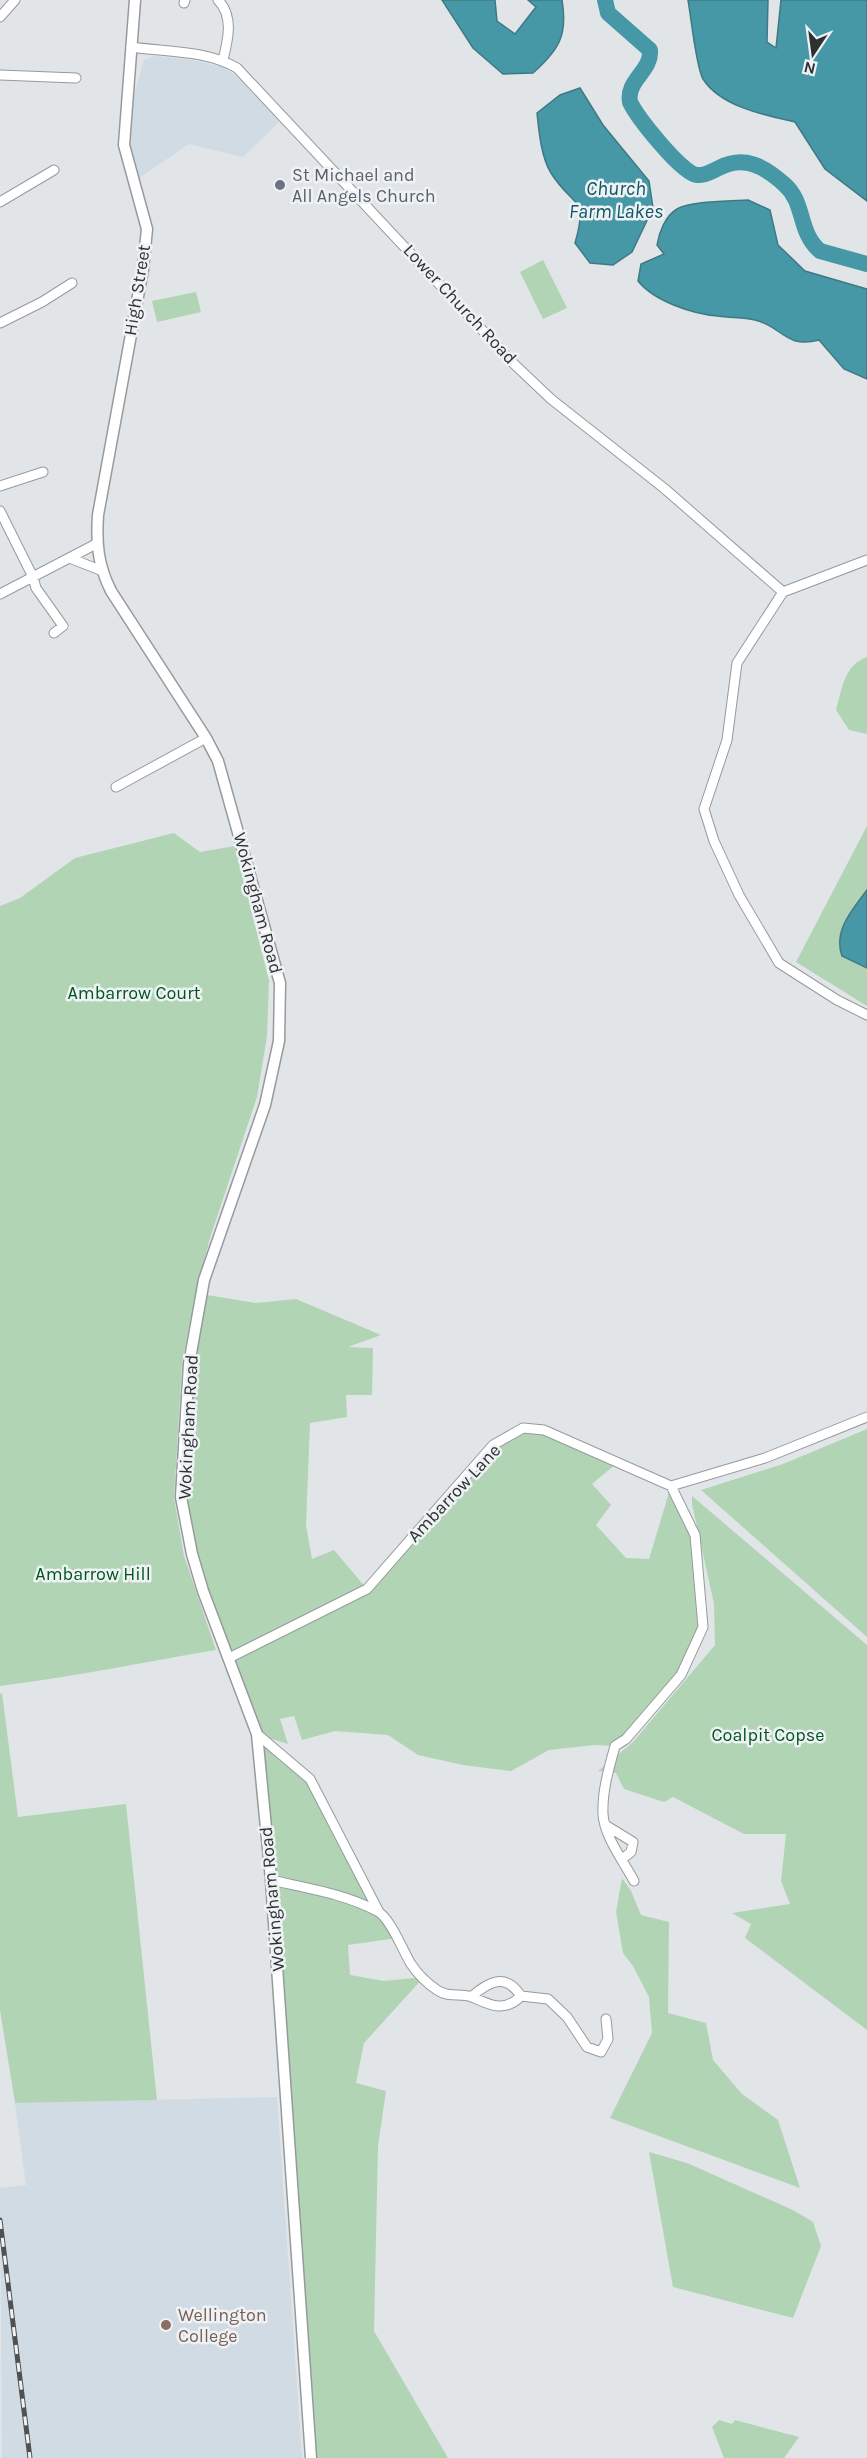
<svg xmlns="http://www.w3.org/2000/svg" width="867" height="2458" viewBox="0 0 867 2458" font-family="Karla,sans-serif">
<rect width="100%" height="100%" fill="#e1e5e8"/>
<path fill="#d1dbe3" d="M154,56l39,4 30,7 16,11 42,42 -38,37 -54,-13 -50,34 -9,-34 1,-40 13,-44z
M277,2097l25,361h-300l-2,-270 26,-3 -11,-82z"/>
<path fill="#b1d4b5" d="M543,260l24,48 -24,11 -23,-47z
M196,292l5,20 -44,10 -5,-21z
M867,657v77l-18,-4 -13,-20c6,-21 8,-45 31,-53z
M867,826v180l-71,-44z
M174,833l26,19 35,-6 34,135 -2,55 -10,61 -47,141 -16,63 -12,62 -8,135 10,58 32,94c-72,12 -143,27 -216,36v-780l20,-8 55,-40z
M201,1294l55,9 40,-4 85,36 -33,12 25,1 -1,47h-26l1,22 -37,6 -4,102 6,34 22,-9 33,39 126,-144 30,-17 21,2 73,33 -25,21 19,21 -15,20 30,33 23,1 22,-73 24,49 8,92 -22,48 -66,71 -20,-1 -46,5 -38,21 -48,-6 -45,-10 -30,-20 -53,-4 -33,9 -8,-24 -14,3 8,25 -29,-9 51,44 87,159 -49,7 2,30 34,6 40,-4 -60,66 -8,40 30,8 -8,55 -4,185 74,127h-137l-54,-724 -54,-143 -22,-94z
M867,1429v208l-166,-147 82,-26z
M692,1496l175,149v385l-122,-92 6,-14 -19,-11 58,-9 -9,-23 5,-47h-42l-71,-37 -9,5 -40,-13 -8,-16 -18,-2 35,-29 82,-97 -1,-41 -22,-100z
M2,1693l16,124 108,-13 31,296 -142,3 -15,-93v-316z
M622,1878l9,13 10,24 28,7 -1,91 38,10 7,37 29,34 36,26 22,68 -190,-70 42,-85 -3,-36 -16,-31 -10,-13 -7,-41z
M649,2152l38,11 106,47 20,12 8,24 -28,72 -120,-31z
M719,2420l13,4 3,-4 64,17 -15,21h-60l-12,-31z"/>
<path fill="#4698a7" stroke="#3f7984" stroke-width="1.5" d="M442,0h53l2,21 18,13 21,-27 -8,-7h34c6,35 -3,50 -29,73l-30,1 -30,-26z
M688,0h80l-1,42 9,6 5,-48h86v201l-42,-32 -30,-47c-30,-7 -74,-15 -92,-43 -7,-12 -12,-63 -15,-79z
M580,88l23,37 46,56 4,27 -21,44 -19,13 -23,-2 -15,-20c14,-47 -3,-36 -24,-70 -10,-16 -12,-42 -14,-60l23,-18z
M748,200l22,10 8,35 27,26 62,18v90l-23,-10 -25,-29c-34,9 -37,-14 -64,-20 -12,-3 -25,-2 -37,-4 -26,-2 -64,-15 -80,-35l3,-17 23,-10 -7,-9c2,-12 8,-29 20,-36 13,-8 55,-8 71,-9z
M867,890v78l-25,-12c-9,-25 10,-46 25,-66z"/>
<g fill="none" stroke-linecap="round" stroke-linejoin="round">
<path stroke="#4698a7" stroke-width="16" d="M605,0l3,13 42,37c2,21 -24,30 -20,52 7,15 52,72 67,73 8,1 15,-4 22,-7 25,-13 45,-2 65,16 22,19 13,47 36,67l47,13"/>
<defs>
<path id="minor" d="M218,0c16,16 10,40 5,60
M184,3l1,-3
M0,17l15,-17
M131,47c36,5 75,3 106,21l276,295 38,36 114,90 118,103
M0,75l76,3
M0,202l54,-32
M0,323l42,-21 30,-19
M0,486l43,-14
M0,511l33,66 3,11 27,38 -9,7
M72,559l28,11
M783,592l-46,71 -10,77 -23,69 10,32 25,54 40,68 58,37 30,15
M783,592l84,-32
M0,594l96,-50
M116,787l90,-49
M229,1658l138,-69 126,-144 30,-17 21,2 127,56 94,-28 102,-41
M257,1734l53,45 69,133
M607,1826l26,16 -2,10 -9,7
M271,1880c35,8 74,14 106,31 13,6 26,40 34,53 6,9 17,20 26,26 12,8 23,3 35,7 18,8 32,16 49,-1 -16,-24 -33,-14 -50,1
M634,1881c-10,-19 -30,-45 -31,-67 -1,-23 6,-46 12,-68l11,-7 55,-64 22,-48 -8,-92 -24,-49
M521,1996l27,3 19,18 20,30 14,5 7,-13 -2,-20"/>
<path id="major" d="M135,0l-11,145 23,84 -4,40 -45,246c-2,29 0,50 13,76l95,147 12,23 62,222 -1,58 -14,64 -61,175 -15,84 -8,133 11,57 11,37 54,143 14,146 40,578"/>
</defs>
<use href="#minor" stroke="#979a9d" stroke-width="11"/>
<use href="#major" stroke="#979a9d" stroke-width="13"/>
<use href="#minor" stroke="#fff" stroke-width="9"/>
<use href="#major" stroke="#fff" stroke-width="10"/>
<defs>
<path id="rail" d="M0,2220l30,238"/>
</defs>
<use href="#rail" stroke="#4f5152" stroke-width="5"/>
<use href="#rail" stroke="#eef2f5" stroke-width="3" stroke-dasharray="9" stroke-linecap="butt"/>
</g>
<circle fill="#6b7280" stroke="#eef2f5" stroke-width="2" cx="280" cy="185" r="6"/>
<circle fill="#8d6e63" stroke="#eef2f5" stroke-width="2" cx="166" cy="2325" r="6"/>
<g text-anchor="middle" dominant-baseline="central" stroke-width="5" stroke-linejoin="round" paint-order="stroke">
<g font-size="18" fill="#5b616d" stroke="#eef2f5" text-anchor="start">
<text x="292" y="175">St Michael and<tspan x="292" dy="21">All Angels Church</tspan></text>
</g>
<g font-size="18" fill="#2e3031" stroke="#eef2f5">
<text transform="translate(137 290) rotate(-81)">High Street</text>
<text transform="translate(460 304) rotate(47)">Lower Church Road</text>
<text transform="translate(258 903) rotate(75)">Wokingham Road</text>
<text transform="translate(188 1427) rotate(-87)">Wokingham Road</text>
<text transform="translate(454 1493) rotate(-47)">Ambarrow Lane</text>
<text transform="translate(272 1899) rotate(-95)">Wokingham Road</text>
</g>
<g font-size="18" fill="#00551f" stroke="#eef2f5">
<text x="134" y="993">Ambarrow Court</text>
<text x="93" y="1574">Ambarrow Hill</text>
<text x="768" y="1735">Coalpit Copse</text>
</g>
<g font-size="18" fill="#785e54" stroke="#eef2f5" text-anchor="start">
<text x="178" y="2315">Wellington<tspan x="178" dy="21">College</tspan></text>
</g>
<g font-size="20" font-style="italic" fill="#0f5661" stroke="#eef2f5">
<text x="616" y="188">Church<tspan x="616" dy="23">Farm Lakes</tspan></text>
</g>
</g>
<g transform="translate(813 54) rotate(193)" stroke="#eef2f5" stroke-width="4.5" paint-order="stroke">
<path d="M0-4.5L10 22L0 15L-10 22Z" fill="#2e3031"/>
<text y="-9" font-size="16" font-weight="bold" text-anchor="middle" fill="#2e3031">N</text>
</g>
</svg>
